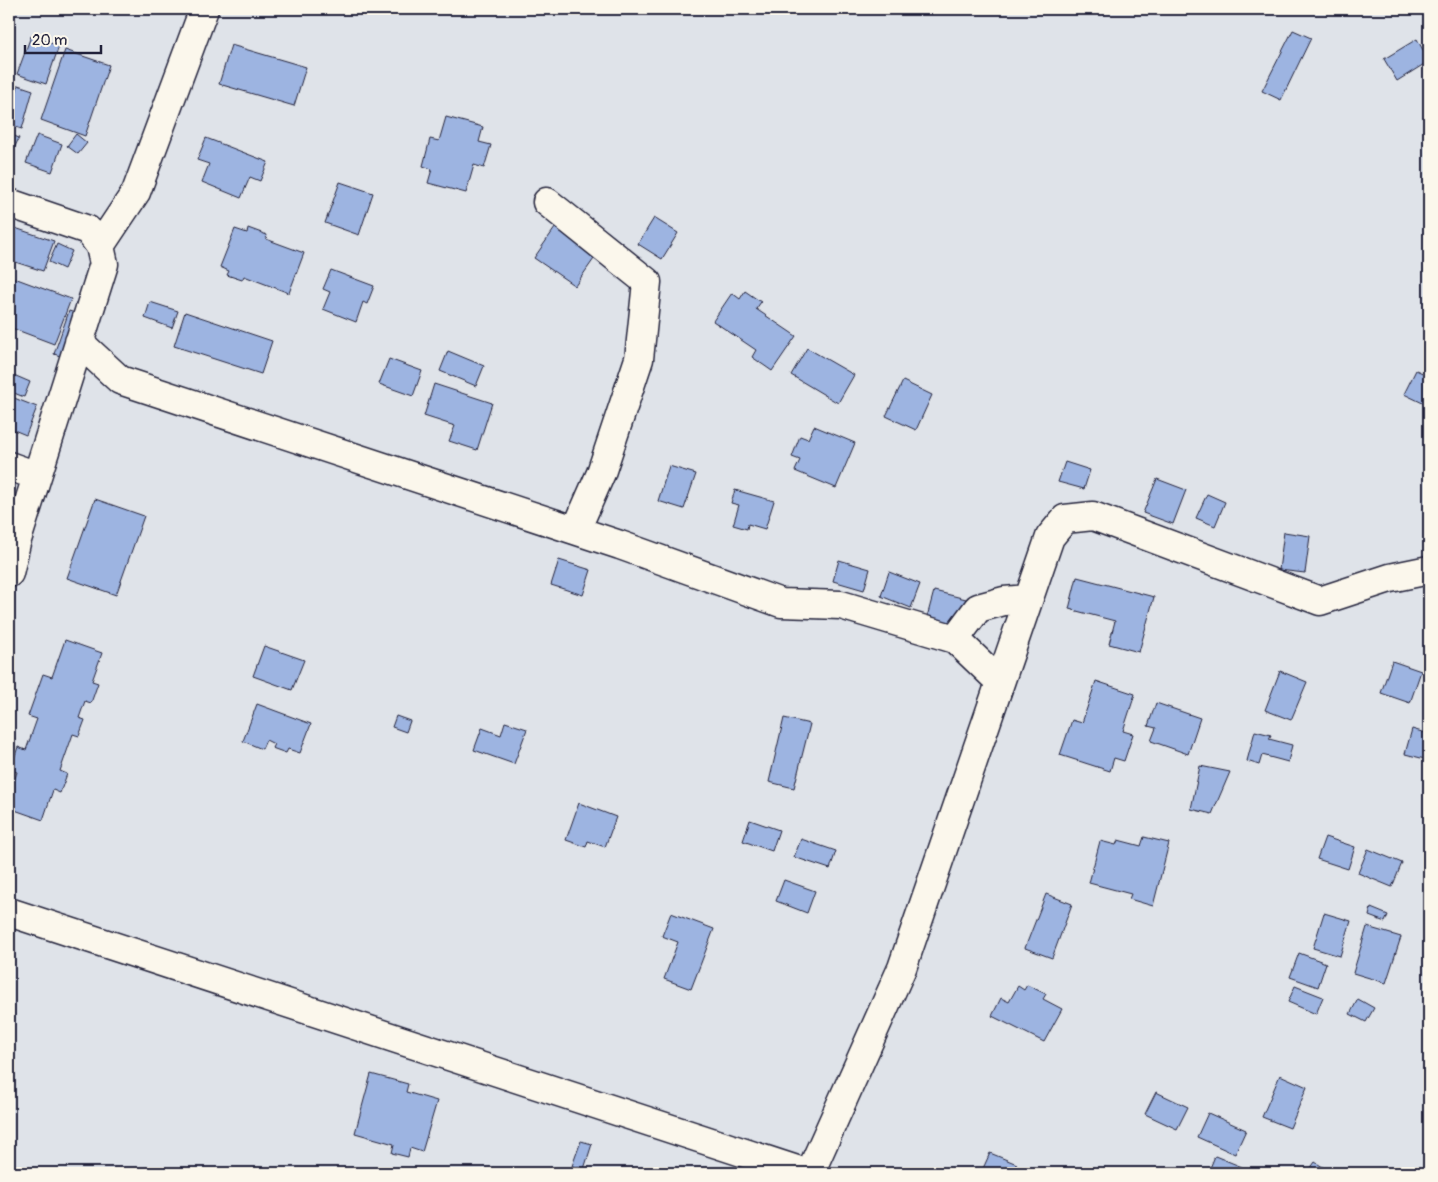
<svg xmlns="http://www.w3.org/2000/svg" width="1438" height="1182" viewBox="0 0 1438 1182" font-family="Pangolin,sans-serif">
<rect width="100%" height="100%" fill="#dfe3e9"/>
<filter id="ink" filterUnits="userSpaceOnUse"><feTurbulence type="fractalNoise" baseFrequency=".02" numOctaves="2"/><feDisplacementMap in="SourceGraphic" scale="10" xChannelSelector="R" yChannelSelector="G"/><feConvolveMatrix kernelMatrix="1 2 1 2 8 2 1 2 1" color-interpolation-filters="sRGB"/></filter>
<g filter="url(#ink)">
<path fill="#9db4e1" stroke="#22223b" d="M1293,30l18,8 -30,62 -19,-9z
M31,36l28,10 -13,38 -29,-10z
M1417,39l12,22 -32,20 -13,-22z
M231,45l75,22 -12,39 -75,-22z
M65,50l44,15 -24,71 -44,-16z
M18,85l15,5 -11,39 -13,-4z
M446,117l37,10 -4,15 12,3 -7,23 -10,-3 -8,28 -38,-10 4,-14 -9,-3 7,-27 9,2z
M9,134l10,4 -10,21z
M76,134l11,9 -9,11 -11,-8z
M37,135l25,9 -10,28 -26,-9z
M206,138l62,24 -8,19 -10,-4 -9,21 -39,-16 7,-18 -12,-4z
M340,182l33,11 -14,42 -34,-12z
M654,218l24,15 -16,26 -24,-15z
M9,226l45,15 -11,30 -34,-11z
M248,228l19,7 -1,4 38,14 -15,40 -45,-17 -2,4 -15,-5 2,-4 -9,-4 15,-38 12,4z
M555,228l41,28 -21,30 -41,-28z
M57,244l15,7 -8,18 -15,-7z
M331,270l43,16 -7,18 -4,-2 -7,20 -33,-13 7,-17 -7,-3z
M9,276l62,23 -17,45 -45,-17z
M745,291l16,11 -5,7 40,27 -24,35 -20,-14 4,-7 -43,-29 19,-28 8,6z
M150,302l28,9 -6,17 -27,-10z
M69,311l15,5 -14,43 -16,-5z
M185,312l87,29 -11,33 -87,-28z
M807,348l47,27 -16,28 -47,-28z
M448,351l36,15 -8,20 -36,-15z
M389,359l33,12 -9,25 -34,-12z
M1416,370l13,6v30l-25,-12z
M9,373l21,9 -6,15 -15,-6z
M903,381l29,14 -16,35 -30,-14z
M434,384l58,19 -15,47 -28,-9 6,-15 -31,-10z
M9,396l28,11 -11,28 -17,-7z
M814,426l41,17 -19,45 -41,-17 5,-11 -8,-3 8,-21 8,3z
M1065,462l25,8 -6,19 -26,-7z
M669,466l27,8 -12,35 -26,-8z
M1157,479l29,11 -13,34 -30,-11z
M735,490l39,11 -9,28 -17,-5 -1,5 -14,-4 6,-20 -8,-2z
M1207,494l18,8 -10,24 -19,-8z
M95,499l49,17 -28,79 -49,-17z
M1284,532l26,4 -5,37 -26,-3z
M559,560l32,10 -8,25 -32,-10z
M839,560l31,9 -6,21 -31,-9z
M889,572l31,12 -9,24 -30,-12z
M1077,577l77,20 -15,55 -30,-8 6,-23 -46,-12z
M934,591l32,8 -7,26 -32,-8z
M65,640l37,13 -10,28 6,2 -7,20 -6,-2 -6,17 6,2 -6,16 -6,-2 -13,37 7,3 -7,19 -7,-3 -10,30 -34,-12v-11l8,-25 -7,-2 8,-23 8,3 11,-31 -9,-3 15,-42 9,3z
M264,646l40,14 -12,30 -39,-14z
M1392,661l29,10 -11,32 -29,-10z
M1280,671l27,11 -16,38 -26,-10z
M1096,681l39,13 -12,37 10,3 -9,27 -10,-3 -4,13 -50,-16 12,-35 10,3z
M1156,703l44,15 -12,36 -37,-13 5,-13 -8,-2z
M257,704l54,20 -11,29 -12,-4 -2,4 -14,-5 2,-4 -8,-4 -4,9 -19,-8z
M396,716l14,5 -4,11 -14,-5z
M784,718l26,6 -16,64 -25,-6z
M505,722l22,7 -13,35 -40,-14 8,-22 19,7z
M1412,729l17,5v26l-24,-6z
M1255,731l16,4 -2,4 23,6 -4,17 -26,-7 -3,10 -12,-4z
M1200,766l30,6 -18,42 -21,-5z
M579,803l37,14 -11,30 -17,-6 -2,6 -20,-7z
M750,820l29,10 -7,21 -29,-10z
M1144,837l25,6 -16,63 -24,-7 2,-5 -42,-11 11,-42 16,4 2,-5 23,6z
M1325,837l30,10 -7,22 -31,-10z
M801,839l35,12 -6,18 -36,-12z
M1368,849l34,14 -10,24 -34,-14z
M784,880l31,11 -8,22 -31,-12z
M1046,894l26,10 -20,54 -27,-10z
M1371,908l17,7 -3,7 -16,-6z
M671,913l43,16 -23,60 -27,-10 14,-37 -16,-6z
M1324,913l27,8 -11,35 -27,-8z
M1367,927l34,10 -15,46 -33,-10z
M1299,953l27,10 -8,24 -28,-10z
M1027,985l19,9 -3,5 19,10 -18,33 -52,-26 9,-18 8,4 9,-16 6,4z
M1295,986l28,11 -7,17 -28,-12z
M1358,999l16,9 -8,14 -16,-8z
M371,1074l37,10 -2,8 31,9 -15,51 -12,-4 -2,9 -16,-4 2,-9 -39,-11z
M1280,1075l27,12 -17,41 -28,-11z
M1156,1092l32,15 -11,22 -32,-15z
M1208,1113l38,17 -11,24 -38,-17z
M581,1141l11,3 -8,25 -12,-3z
M990,1153l27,11 -4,9h-32z
M1215,1156l27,11 -2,6h-32z
M1315,1162l17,11h-25z"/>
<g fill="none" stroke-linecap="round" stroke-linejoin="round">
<defs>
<path id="minor" d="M547,202l100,80 -8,77 -38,114 -25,57
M9,203l79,27 12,16 4,18 -88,279 -7,30
M100,246l36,-54 68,-183
M79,342l41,38 500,165 161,58 60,2 114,34 45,43
M9,466l28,10
M955,639l23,-31 26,-7 24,-2
M9,912l797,261
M810,1173l92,-205 148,-431 15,-18 28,-3 227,85 70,-23 39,-8"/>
</defs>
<use href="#minor" stroke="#22223b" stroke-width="31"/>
<use href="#minor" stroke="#fbf7ec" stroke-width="28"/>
</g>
</g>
<rect width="1438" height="1182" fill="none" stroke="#fbf7ec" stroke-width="30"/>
<rect x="15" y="15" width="1408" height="1152" fill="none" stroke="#22223b" stroke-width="2" filter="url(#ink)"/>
<path d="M25 45v8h76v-8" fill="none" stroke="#22223b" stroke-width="2.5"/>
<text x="32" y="45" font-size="15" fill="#22223b" stroke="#fbf7ec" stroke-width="4" paint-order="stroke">20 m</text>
</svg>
